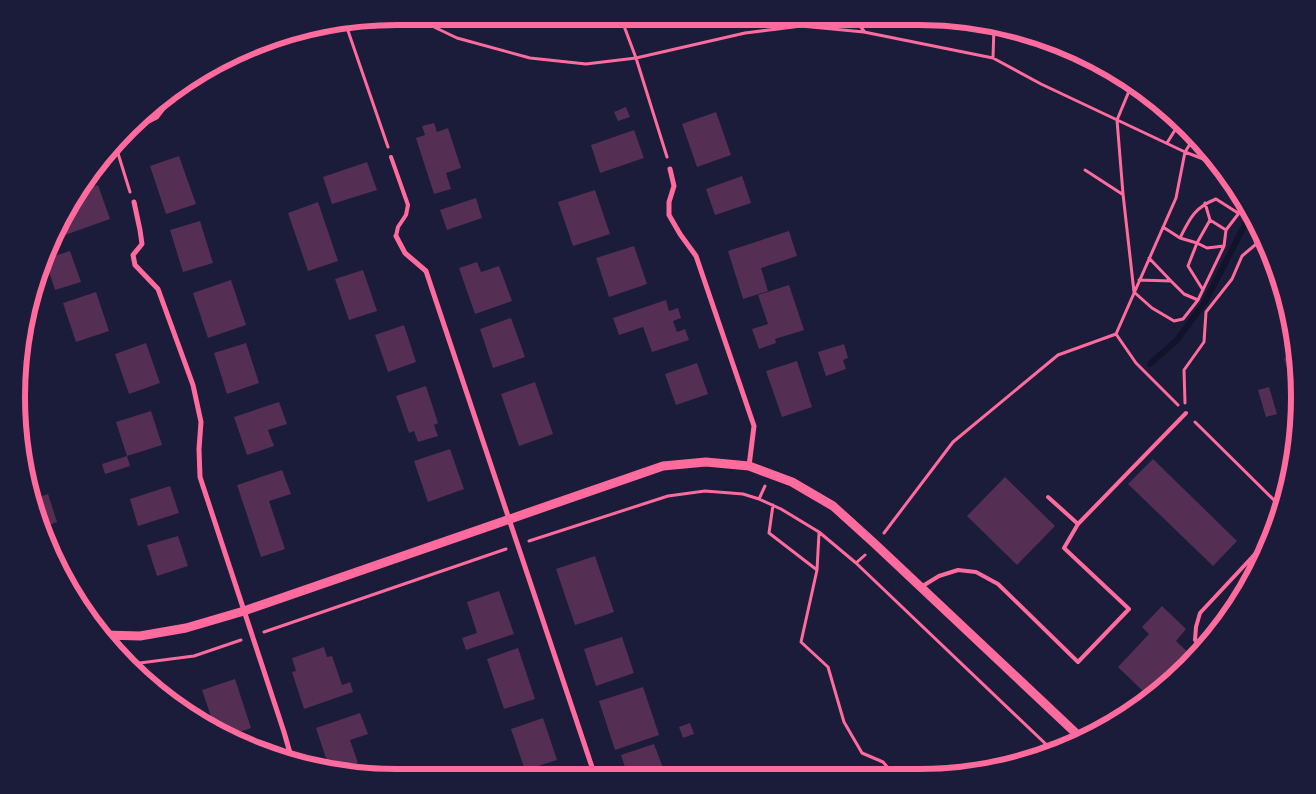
<svg xmlns="http://www.w3.org/2000/svg" width="1316" height="794" viewBox="0 0 1316 794" font-family="'Fira Sans Condensed',sans-serif">
<rect width="100%" height="100%" fill="#1b1b3a"/>
<g fill="none" stroke-linecap="round" stroke-linejoin="round">
<path stroke="#12122b" stroke-width="6" d="M1150,364l27,-24 28,-38 46,-89"/>
</g>
<path fill="#542f53" d="M626,107l4,10 -12,4 -4,-9z
M716,112l15,43 -34,12 -15,-43z
M434,123l3,9 11,-4 13,40 -15,5 5,16 -17,5 -18,-56 9,-3 -3,-9z
M634,130l10,28 -44,15 -9,-28z
M179,156l17,48 -30,10 -16,-48z
M367,162l10,28 -45,14 -9,-27z
M742,176l9,27 -36,12 -9,-26z
M98,185l12,34 -45,16 -4,-10 16,-32z
M595,190l15,44 -37,12 -15,-44z
M476,198l6,20 -35,12 -7,-20z
M318,202l20,59 -30,10 -20,-58z
M200,221l13,42 -30,9 -13,-42z
M789,231l8,25 -36,12 7,23 -25,8 -15,-48z
M634,246l13,38 -38,13 -13,-39z
M70,251l11,31 -26,8 -10,-31z
M477,262l4,10 18,-6 13,35 -37,13 -16,-46z
M363,270l14,41 -28,9 -14,-41z
M231,280l15,45 -38,13 -15,-45z
M789,285l15,45 -29,9 1,4 -17,6 -7,-20 16,-5 -10,-29z
M96,292l13,39 -33,11 -13,-39z
M666,300l3,11 9,-3 3,10 -8,3 4,11 8,-3 4,11 -37,12 -9,-25 -24,8 -6,-17z
M511,318l14,39 -32,11 -13,-39z
M404,325l12,37 -28,10 -13,-37z
M146,343l14,40 -31,11 -14,-40z
M246,343l13,40 -32,11 -13,-41z
M844,344l4,14 -5,2 3,9 -20,7 -8,-24z
M1297,355l1,51 -14,-48z
M797,361l15,46 -30,10 -16,-46z
M697,363l11,31 -32,11 -11,-31z
M535,382l18,52 -34,12 -18,-52z
M426,386l12,37 -4,2 4,11 -20,6 -4,-11 -5,2 -13,-37z
M1269,387l8,27 -11,3 -8,-27z
M279,402l8,22 -19,6 6,16 -27,9 -13,-38z
M151,411l11,34 -35,11 -11,-34z
M450,449l14,40 -36,13 -14,-41z
M127,456l3,10 -25,8 -3,-10z
M1153,459l84,82 -24,25 -85,-82z
M282,470l9,24 -22,7 16,48 -24,8 -24,-72z
M1005,477l50,49 -38,39 -50,-49z
M170,486l9,27 -41,13 -8,-27z
M48,494l9,28 -16,6 -5,-9 -3,-20z
M178,536l10,30 -31,10 -10,-31z
M595,556l19,56 -39,13 -19,-56z
M499,591l15,43 -48,16 -4,-12 15,-5 -10,-31z
M1162,606l24,23 -10,12 18,17 -17,17 -6,-6 -24,26 -29,-28 31,-33 -7,-7z
M622,637l12,36 -38,13 -12,-37z
M324,647l3,10 5,-1 10,29 8,-3 3,10 -49,17 -12,-37 4,-1 -4,-13z
M518,648l17,51 -31,10 -17,-50z
M235,679l16,49 -22,8 -14,-8 -13,-38z
M643,687l16,48 -44,15 -16,-49z
M360,713l8,21 -18,6 8,23 -24,8 -4,-1 -14,-42z
M543,718l14,42 -32,10 -14,-41z
M690,723l4,11 -11,4 -4,-11z
M654,744l12,32h-38l-7,-21z"/>
<g fill="none" stroke-linecap="round" stroke-linejoin="round">
<path stroke="#ff6b9d" stroke-width="3" d="M411,16l46,22 73,20 56,6 50,-6 109,-25 56,-7 63,6 129,26 48,26 144,68 10,-16
M621,18l15,40 31,99
M854,19l10,12
M346,25l42,122
M802,26l10,-7
M993,58l1,-32
M1132,84l-15,36 6,74 11,98 18,16 22,13 9,-2 15,-19 26,-54 2,-16 13,-17 6,-12
M133,130l24,-12 19,-25 4,-6
M1167,143l13,-21
M116,147l14,45
M1085,170l37,24
M1210,220l16,10
M1163,227l17,11 17,5 10,5 17,-2
M1180,238c10,-20 14,-30 36,-39l22,14
M1149,258l22,23
M1139,280l32,1 13,13 14,6
M1203,290l-15,-24 9,-23 13,-23 -5,-17
M1116,334l20,29 42,42
M1185,403l-1,-33 20,-28 2,-30 26,-33 10,-23 19,-16v-5
M1195,422l87,86
M759,499l6,-13
M773,505l-4,28 48,37
M819,533l-2,37 -16,72 27,25 16,55 18,31 21,9 13,15
M884,533l69,-91 105,-87 58,-21 60,-136 9,-46 34,13
M529,541l139,-45 37,-5 38,3 16,5 22,10 38,23 37,31 196,187
M856,563l9,-8
M264,632l242,-83
M132,664l62,-8 47,-16"/>
<path stroke="#ff6b9d" stroke-width="4" d="M391,157l17,48 -2,10 -8,12 -2,9
M1048,497l30,27
M921,587l18,-11 19,-6 18,2 22,12 80,78 51,-53 -65,-61 14,-24 108,-111
M1203,648l-8,-8 1,-13 4,-14 71,-76"/>
<path stroke="#ff6b9d" stroke-width="5" d="M670,169l4,17 -5,16v13l11,19 16,22 58,170 -5,40
M134,202l6,28 2,14 -9,11 2,10 23,24 35,96 8,37 -2,27 1,28 84,255 8,28
M396,236l9,17 21,18 169,505"/>
<path stroke="#ff6b9d" stroke-width="9" d="M105,635l35,1 46,-8 58,-17 419,-145 43,-4 43,4 43,16 41,24 42,38 206,194"/>
</g>
<path d="M0 0H1316V794H0ZM397 25H919A372 372 0 0 1 1291 397V397A372 372 0 0 1 919 769H397A372 372 0 0 1 25 397V397A372 372 0 0 1 397 25Z" fill="#1b1b3a" fill-rule="evenodd"/>
<path fill="none" stroke="#ff6b9d" stroke-width="6" d="M397 25H919A372 372 0 0 1 1291 397V397A372 372 0 0 1 919 769H397A372 372 0 0 1 25 397V397A372 372 0 0 1 397 25Z"/>
</svg>
